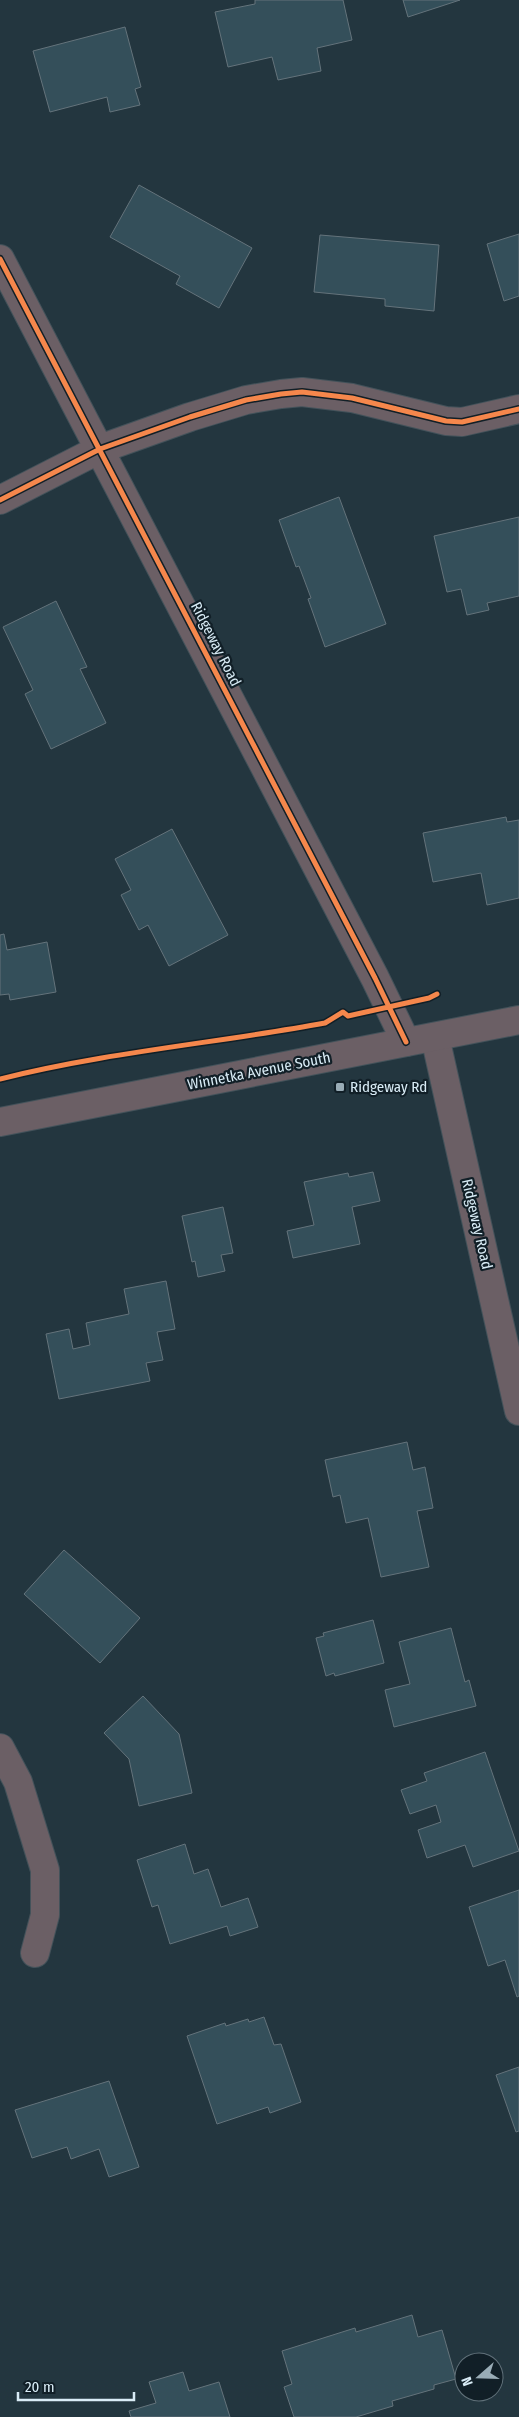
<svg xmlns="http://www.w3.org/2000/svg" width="519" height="2417" viewBox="0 0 519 2417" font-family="'Fira Sans Condensed',sans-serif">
<rect width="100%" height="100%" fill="#23363f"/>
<path fill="#344f5a" stroke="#64737b" d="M255,0h88l9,40 -35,8 4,23 -43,9 -6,-23 -44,10 -13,-55 40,-8z
M403,0h57l-52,17z
M125,27l16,60 -6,2 5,16 -30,7 -3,-15 -57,15 -17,-61z
M139,185l113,63 -33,60 -43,-24 4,-8 -70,-39z
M519,234v62l-15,5 -17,-57z
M320,235l119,10 -5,66 -49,-5v-7l-71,-7z
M339,497l47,127 -61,23 -17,-48 3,-1 -12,-32 -3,1 -17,-47z
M519,517v79l-32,7 2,7 -22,5 -6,-26 -14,3 -13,-56z
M56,601l31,66 -7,2 26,54 -55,26 -26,-55 8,-4 -30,-63z
M506,817l1,5 12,-2v78l-32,7 -6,-32 -48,9 -10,-49z
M172,829l56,106 -59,31 -21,-41 -9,5 -18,-35 10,-5 -16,-31z
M4,934l3,16 40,-8 9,50 -46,8 -1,-6 -9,1v-60z
M373,1172l7,29 -28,6 8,37 -67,14 -6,-27 27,-6 -10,-43 44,-9 1,4z
M223,1207l10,46 -12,2 4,16 -27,6 -3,-16 -3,1 -10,-46z
M166,1281l9,48 -18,3 6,28 -17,3 4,18 -91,18 -13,-65 23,-5 4,20 17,-4 -4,-22 43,-9 -5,-25z
M407,1442l6,28 12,-3 8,41 -16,3 12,56 -48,10 -13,-59 -22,5 -6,-28 -7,2 -8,-37z
M64,1550l76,68 -40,45 -76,-69z
M373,1620l11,43 -49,13 -1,-3 -8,3 -10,-38 8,-2 -1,-3z
M451,1628l14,54 4,-2 7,26 -82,21 -9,-37 25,-6 -11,-42z
M143,1696l36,38 13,59 -53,13 -10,-47 -25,-26z
M485,1752l34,99 -46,16 -8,-22 -38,13 -9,-28 23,-8 -5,-17 -26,9 -9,-24 26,-9 -3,-8z
M185,1844l9,30 14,-5 13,38 27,-9 10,29 -28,9 -3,-10 -57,18 -12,-39 -6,2 -15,-47z
M519,1890v106l-2,1 -12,-37 -17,6 -19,-59z
M264,2017l10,28 7,-1 20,58 -31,11 -2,-6 -51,17 -30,-88 38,-13 1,3 22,-7 1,3z
M519,2067v64l-3,1 -20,-57z
M109,2081l30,86 -30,10 -10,-28 -28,10 -4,-12 -35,11 -17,-48z
M412,2315l6,22 24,-7 14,49 -22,6v4l-42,12 1,5 -37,11h-62l-10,-30 8,-3 -10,-33 73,-23 1,4z
M183,2372l6,19 30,-9 11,35h-99l-2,-6 27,-8 -7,-21z"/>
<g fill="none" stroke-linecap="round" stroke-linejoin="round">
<defs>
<path id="minor" d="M0,259l375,719 31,64
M0,500l100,-51 90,-32 56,-17 35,-6 21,-2 50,6 94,23 16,1 57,-13
M435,1037l84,374
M0,1748l18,34 27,88v45l-10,38"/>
<path id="tertiary" d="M0,1122l519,-102"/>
</defs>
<use href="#minor" stroke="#43525a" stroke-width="30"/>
<use href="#tertiary" stroke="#43525a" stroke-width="30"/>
<use href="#minor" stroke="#6b5f65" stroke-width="28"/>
<use href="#tertiary" stroke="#6b5f65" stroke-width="28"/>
<defs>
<path id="cycleway" d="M0,259l375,719 31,64
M0,500l100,-51 90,-32 56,-17 35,-6 21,-2 50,6 94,23 16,1 57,-13
M0,1079c107,-27 217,-36 325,-56l18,-11 5,4 81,-18 8,-4"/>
</defs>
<use href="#cycleway" stroke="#111f27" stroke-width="8"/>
<use href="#cycleway" stroke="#f5874c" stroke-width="5"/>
</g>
<rect fill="#99acb6" stroke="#111f27" stroke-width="2" x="335" y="1082" width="10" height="10" rx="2.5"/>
<g text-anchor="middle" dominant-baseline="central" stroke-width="4.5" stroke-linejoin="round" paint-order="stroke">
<g font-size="15" fill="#d9ecf6" stroke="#111f27">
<text transform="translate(216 644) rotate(63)">Ridgeway Road</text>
<text transform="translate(259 1071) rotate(-11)">Winnetka Avenue South</text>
<text transform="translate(477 1224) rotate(77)">Ridgeway Road</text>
</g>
<g font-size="15" fill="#d9ecf6" stroke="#111f27" text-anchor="start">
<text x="350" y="1087">Ridgeway Rd</text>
</g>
</g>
<g transform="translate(479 2377) rotate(250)"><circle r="24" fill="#111f27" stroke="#61717a"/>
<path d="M0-4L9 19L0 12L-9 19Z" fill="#99acb6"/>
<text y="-8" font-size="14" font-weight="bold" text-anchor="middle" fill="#d9ecf6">N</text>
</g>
<path d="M18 2392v8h116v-8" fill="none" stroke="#d9ecf6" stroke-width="2.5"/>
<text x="25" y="2392" font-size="15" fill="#d9ecf6" stroke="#111f27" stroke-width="4" paint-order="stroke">20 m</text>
</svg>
